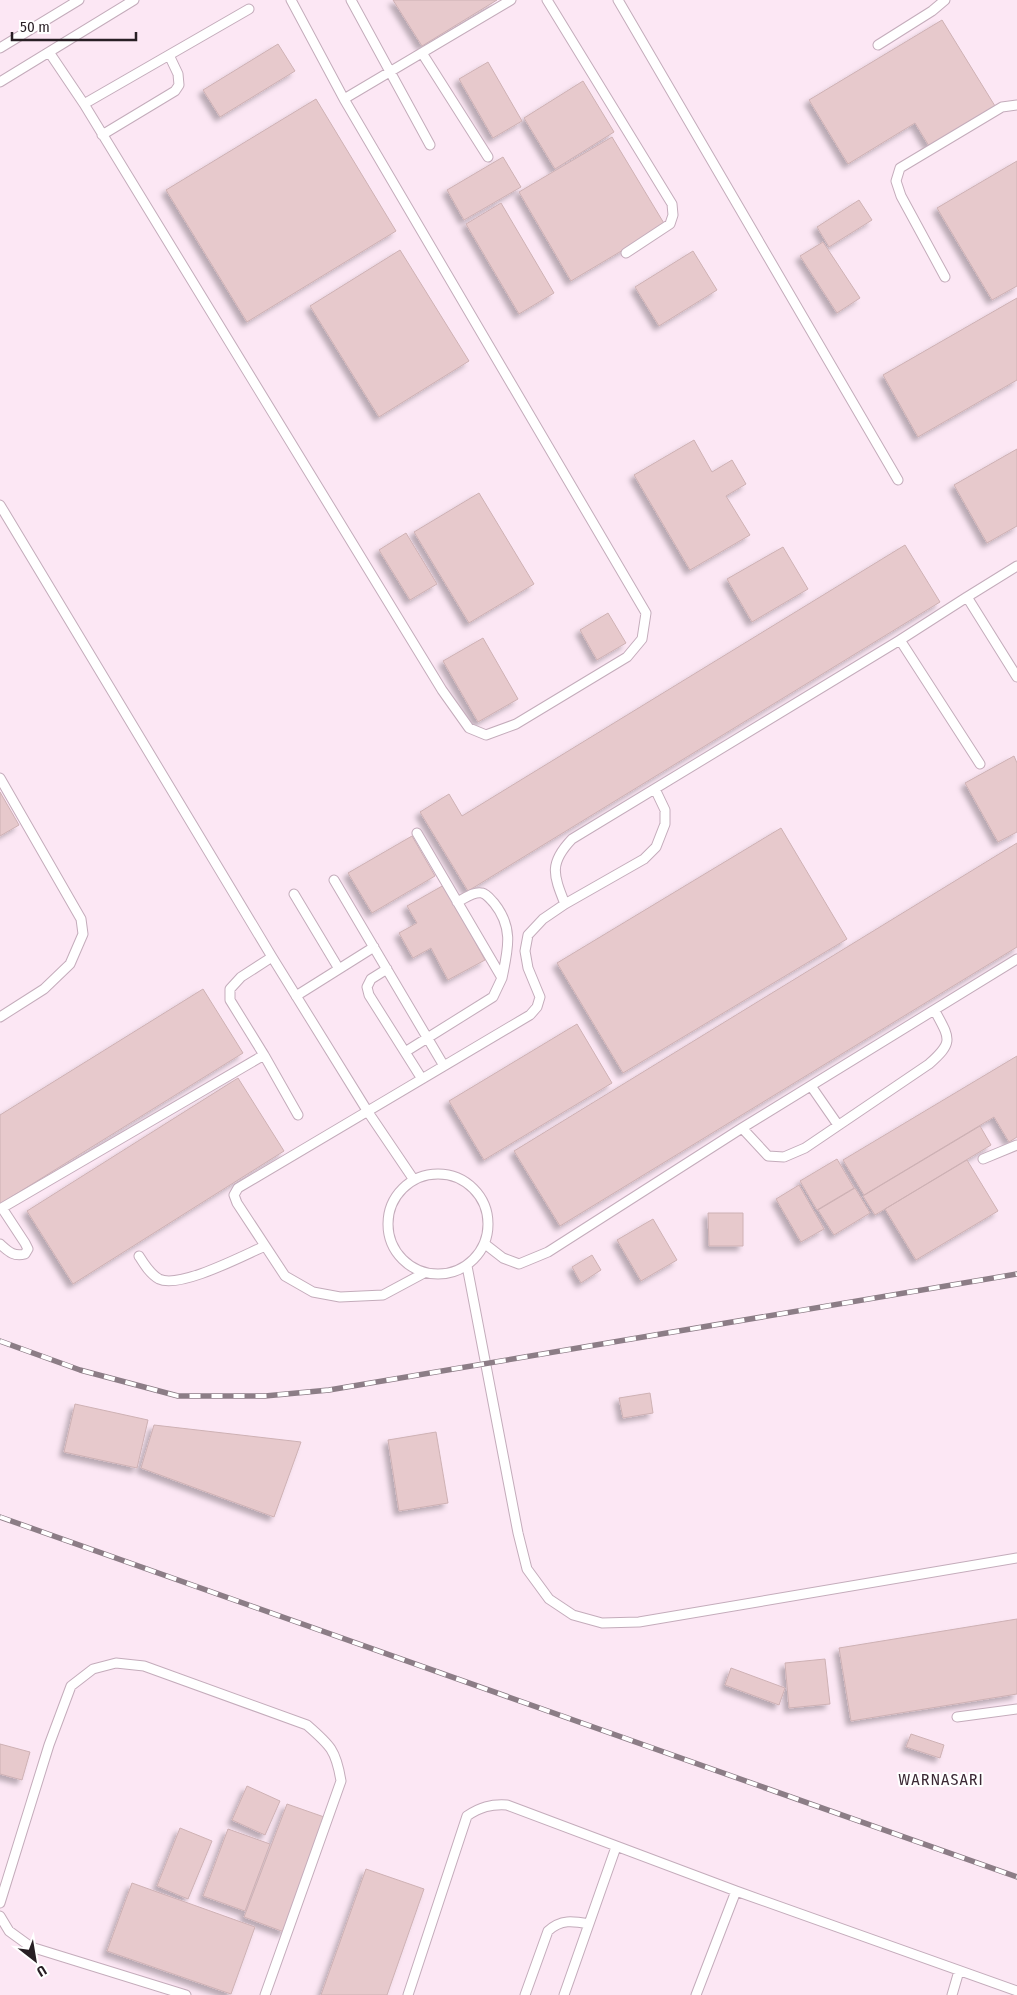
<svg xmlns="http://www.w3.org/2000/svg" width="1017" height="1995" viewBox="0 0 1017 1995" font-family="'Fira Sans Condensed',sans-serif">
<defs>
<filter id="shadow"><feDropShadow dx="-4.5" dy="4.5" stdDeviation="2.5" flood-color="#0004"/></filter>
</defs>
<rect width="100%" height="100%" fill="#fce7f4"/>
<path fill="#e7c9cc" stroke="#ceb1b4" filter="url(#shadow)" d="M393,0h104l-75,46z
M942,20l53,86 -66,40 -14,-23 -67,41 -39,-64z
M278,44l17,27 -75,46 -17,-27z
M488,62l34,59 -29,17 -34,-59z
M583,81l31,51 -59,37 -31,-51z
M316,99l80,132 -149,91 -81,-132z
M612,137l53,88 -94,56 -52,-89z
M503,157l18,30 -57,33 -17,-30z
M1017,161v125l-25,14 -55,-92z
M859,200l13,20 -43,27 -12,-20z
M501,203l53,90 -35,21 -53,-90z
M823,242l37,56 -23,15 -37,-57z
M400,250l69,111 -90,56 -69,-111z
M693,251l24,39 -58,36 -24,-39z
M1017,298v82l-99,57 -35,-62z
M694,440l18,32 20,-12 14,24 -20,12 24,39 -60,35 -56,-95z
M1017,449v77l-30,17 -33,-58z
M479,493l55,91 -65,39 -55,-91z
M406,533l31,51 -27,16 -31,-50z
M905,545l35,57 -472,289 -48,-79 29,-18 13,22z
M783,547l25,42 -56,33 -25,-43z
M608,613l18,30 -29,17 -17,-30z
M483,638l35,61 -40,23 -35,-61z
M1014,756l3,7v69l-19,10 -33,-59z
M0,792l19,33 -19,11z
M781,828l66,111 -224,134 -66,-110z
M412,836l23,40 -63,37 -24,-40z
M1017,843v104l-457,279 -46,-75z
M444,885l41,75 -37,20 -17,-32 -18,10 -14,-25 18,-10 -10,-17z
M203,989l40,64 -243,151v-89z
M577,1024l35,59 -128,77 -35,-59z
M1017,1056v81l-8,5 -15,-25 -130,78 -21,-35z
M238,1078l46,73 -211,133 -46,-73z
M980,1126l11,19 -116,70 -12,-19z
M837,1159l17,29 -37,22 -17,-29z
M967,1160l31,51 -82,49 -31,-51z
M799,1185l25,44 -23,13 -25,-43z
M855,1188l15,25 -36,22 -16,-25z
M708,1213h35v33h-34z
M653,1219l24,41 -36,21 -24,-41z
M592,1255l9,15 -20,13 -9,-16z
M650,1393l3,20 -30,5 -4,-20z
M75,1404l73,16 -11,48 -73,-16z
M154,1425l147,17 -27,75 -133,-49z
M436,1432l12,71 -49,8 -11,-71z
M1017,1619v75l-166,27 -12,-73z
M825,1659l5,45 -41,4 -4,-45z
M731,1668l54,20 -6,17 -54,-20z
M911,1734l33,11 -4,13 -34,-11z
M0,1744l30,8 -8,28 -22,-6z
M247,1786l33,15 -15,34 -33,-15z
M287,1804l40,14 -43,114 -40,-15z
M180,1828l32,13 -24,58 -31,-13z
M228,1829l42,15 -25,67 -42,-15z
M366,1869l58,20 -37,106h-66z
M132,1883l123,44 -24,67 -124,-43z"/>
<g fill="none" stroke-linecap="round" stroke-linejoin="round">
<defs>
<path id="lane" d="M351,0l79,145
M547,0l125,204 1,11 -3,9 -44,29
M618,0l280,480
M249,9l-165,95 358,586 27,38 17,7 30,-11 111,-67 15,-18 4,-26 -302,-514 -53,-99
M878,45l54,-34 13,-11
M0,48l79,-48
M49,52l35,52
M422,53l66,104
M0,82l134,-82
M344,99l167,-99
M102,135l73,-44 4,-6 -1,-11 -9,-19
M945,277l-44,-81 -5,-15 4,-13 102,-61 15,-2
M0,505l272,452 96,155 46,68
M1017,566l-50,31 50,80
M900,640l67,-43
M0,778l81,141 2,15 -13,30 -26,25 -44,28
M334,880l110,186
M294,894l45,75
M457,902c7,-3 17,-11 25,-9 5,1 9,7 12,10 20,25 14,46 8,75
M565,904l79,-45 12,-12 9,-23v-14l-10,-21
M272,957l-31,20 -11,12v11l34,55 34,60
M387,969l-16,10 -4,8 2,8 53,84
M296,996l78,-49
M405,1052l88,-55 9,-19 -85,-145
M811,1086l27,39
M742,1128l26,28 16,1 21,-9 124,-84c25,-22 21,-25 6,-53
M983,1159l34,-14
M388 1224a50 50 0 1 1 100 0a50 50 0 1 1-100 0Z
M0,1209l264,-154
M0,1244c8,7 13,13 25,10l3,-5 -3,-6 -23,-35
M485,1244l18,14 16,6 29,-12 194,-124 275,-169
M139,1256c5,8 11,18 20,23 21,10 85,-24 106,-33
M467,1266l51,267 9,36 22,30 24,16 29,8 37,-1 378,-64
M424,1273l-41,22 -43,2 -27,-5 -28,-16 -48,-73 -3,-8 4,-7 292,-173 7,-8 3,-10 -12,-29 -3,-17 3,-16 15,-16 22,-15c-12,-30 -16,-41 7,-65l328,-199 80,124
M957,1717l60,-8
M0,1903l49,-158 22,-59 22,-17 23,-6 28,3 163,59c23,20 29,25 34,56l-76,214
M0,1916l9,15 22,16 155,48
M408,1995l59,-179c13,-9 24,-12 40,-11l229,86 281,100
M525,1995l23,-64c13,-12 25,-10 41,-7
M564,1995l52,-148
M696,1995l40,-104
M952,1995l7,-24"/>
</defs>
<use href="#lane" stroke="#c4acbb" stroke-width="11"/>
<use href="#lane" stroke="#fff" stroke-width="9"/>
<defs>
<path id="rail" d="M0,1341l80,29 98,26h87l64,-6 688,-116
M0,1517l1017,360"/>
</defs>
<use href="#rail" stroke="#8c7d86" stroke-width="5.5"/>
<use href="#rail" stroke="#fff" stroke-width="4" stroke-dasharray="11" stroke-linecap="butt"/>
</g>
<g text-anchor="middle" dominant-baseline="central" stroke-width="4" stroke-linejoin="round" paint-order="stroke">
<g font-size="16" letter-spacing="1" fill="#3c2935" stroke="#fff">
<text x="941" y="1779">WARNASARI</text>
</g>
</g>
<g transform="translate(35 1960) rotate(149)" stroke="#ffffff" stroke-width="4" paint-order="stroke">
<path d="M0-4L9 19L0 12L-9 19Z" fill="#281f24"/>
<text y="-8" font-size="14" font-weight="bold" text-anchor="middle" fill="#281f24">U</text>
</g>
<path d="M12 32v8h124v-8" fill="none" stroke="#281f24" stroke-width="2.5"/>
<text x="20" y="32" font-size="15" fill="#281f24" stroke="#ffffff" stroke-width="4" paint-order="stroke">50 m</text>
</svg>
